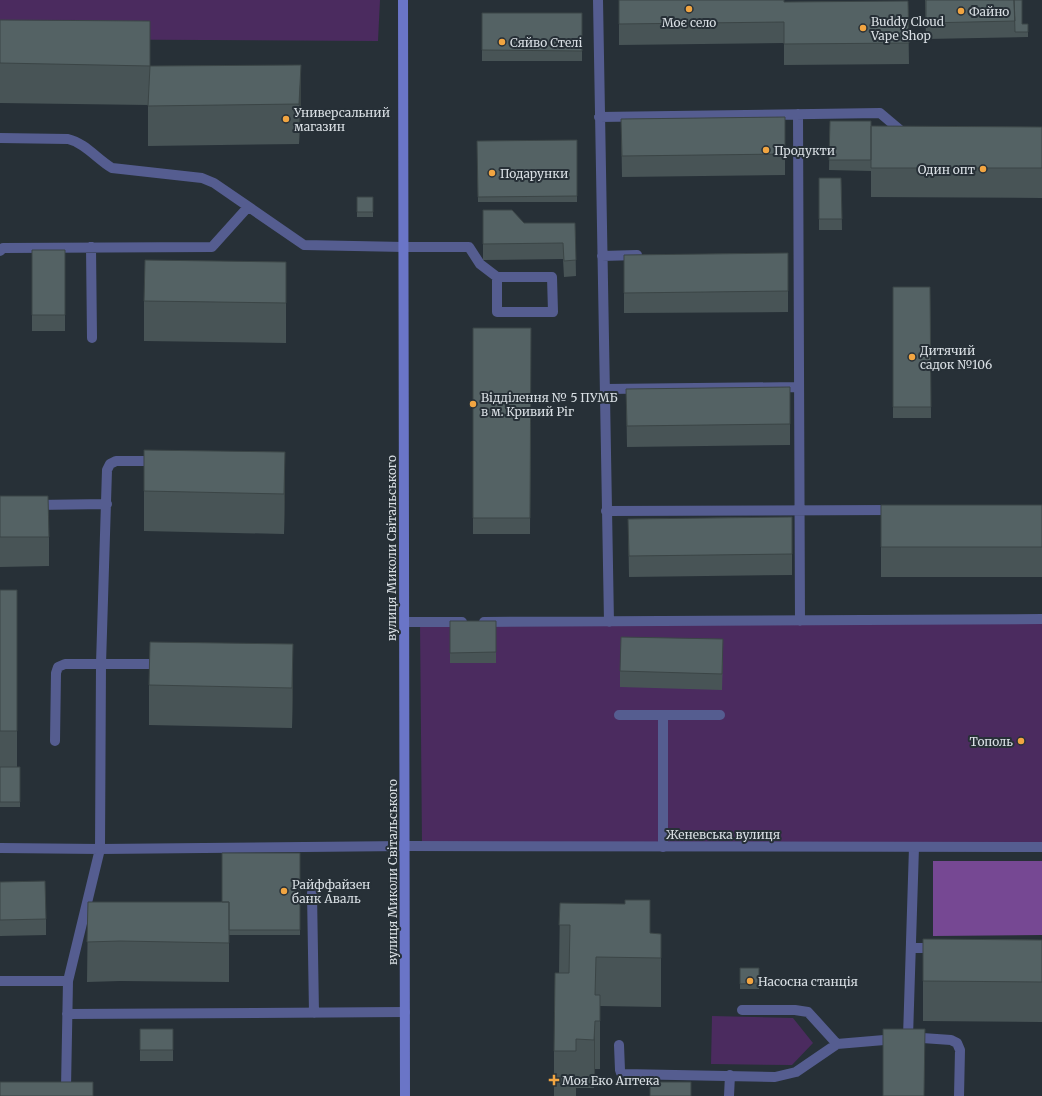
<svg xmlns="http://www.w3.org/2000/svg" width="1042" height="1096" viewBox="0 0 1042 1096" font-family="Merriweather,serif">
<rect width="100%" height="100%" fill="#273037"/>
<path fill="#4b2b5f" d="M0,0h380l-2,41 -378,-2z
M1042,619v228l-620,-1 -2,-224z
M712,1016l81,2 20,25 -21,22 -81,-1z"/>
<path fill="#764893" d="M933,861h109v74l-109,1z"/>
<g fill="none" stroke-linecap="round" stroke-linejoin="round">
<path stroke="#555d90" stroke-width="10" d="M598,0l11,622
M798,114l2,507
M599,117l281,-4 26,22
M0,138l68,1c17,4 29,20 44,29l90,10 12,5 90,62 100,2h65l11,17 17,13h55l1,35h-56v-35
M91,247l1,91
M0,251l3,-3 209,-1 36,-40
M602,256l35,-1
M605,389l194,-2
M35,505l72,-1
M606,511l288,-1
M404,622h58
M484,622l558,-3
M619,715h101
M663,715v132
M55,741l1,-68 2,-6 7,-3h36l6,-194 3,-6 6,-3h41
M914,847l-6,190 43,3 6,3 3,7 -1,46
M0,848l100,1 1,-185h61
M312,893l2,120
M911,948h26
M0,981h68l-2,107 -3,6 -4,2
M68,981l32,-132 305,-3
M742,1010h53l13,2 29,32
M67,1014l338,-2
M619,1045l1,25 1,3 3,1 151,3 21,-5 41,-28 59,-5
M729,1096l1,-21"/>
<path stroke="#555d90" stroke-width="10" d="M405,846l637,1"/>
<path stroke="#6a75c7" stroke-width="10" d="M403,0l2,1096"/>
</g>
<path fill="#485456" d="M619,0l165,2 124,-1 1,63 -125,1v-22l-165,2z
M925,0h97v24h6v13l-102,2z
M482,13h100v48h-100z
M0,20l150,46 151,39 -2,39 -151,2v-41l-148,-2z
M785,117v58l-163,2 -1,-58z
M830,121l41,15 171,-9v71l-171,-1v-26l-42,-1z
M577,140v62h-99l-1,-61z
M819,178h22l1,52h-23z
M357,197h16v20h-16z
M483,210l41,13h51l1,53 -12,1 -1,-18 -80,1z
M32,250h33v81h-33z
M788,253v59l-164,1v-58z
M893,287h37l1,131h-38z
M144,301l142,1v41l-142,-2z
M473,328h58l-1,206h-57z
M790,387v58l-163,2 -1,-58z
M144,491l141,1 -1,42 -140,-3z
M0,496l49,41v29l-49,1z
M881,505h161v72h-161z
M792,517v58l-163,2 -1,-58z
M0,590h17v177h3v40h-20z
M450,621h46v42h-46z
M723,655l-1,35 -102,-3v-16z
M293,684l-1,44 -143,-3v-40z
M300,853v82h-71v47l-109,-1 -33,1 1,-80h134z
M0,882l46,37v16l-46,1z
M560,903l90,30 11,1v73l-61,-1v63h-5l-1,19h-18v8h-22v-45l5,-78z
M923,939l119,1v82l-119,-1z
M740,968h19v21h-19z
M140,1029h33v32h-33z"/>
<path fill="#3b4546" d="M301,65v40l-2,39v-40z
M285,452v40l-1,42v-40z
M293,644v40l-1,44v-40z
M595,1021v48l-1,19v-48z"/>
<path fill="#546264" stroke="#3b4546" d="M619,0h165v2l124,-1 1,42 -125,1v-22l-165,2z
M926,0h88l1,21 -89,2z
M1014,0h8v24h6v8h-13z
M482,13h100v38l-100,-1z
M0,20l150,1v45l-150,-3z
M301,65l-2,39 -151,2 2,-40z
M785,117v37l-163,2 -1,-37z
M830,121h41v39h-42z
M871,126l171,1v41h-171z
M577,140v56l-99,1 -1,-56z
M819,178h22l1,41h-23z
M357,197h16v15h-16z
M483,210h29l12,13h51l1,37 -12,1 -1,-18 -80,1z
M32,250h33v65h-33z
M788,253v38l-164,2v-38z
M145,260l141,2v41l-142,-2z
M893,287h37l1,120h-38z
M473,328h58l-1,190h-57z
M790,387v37l-163,2 -1,-37z
M144,450l141,2 -1,42 -140,-3z
M0,496h48l1,41h-49z
M881,505h161v42h-161z
M792,517v37l-163,2 -1,-37z
M0,590h17v141h-17z
M450,621h46v31l-46,1z
M621,637l102,2 -1,35 -102,-3z
M150,642l143,2 -1,44 -143,-3z
M0,767h20v35h-20z
M222,853h78v77h-71v-28h-7z
M45,881l1,38 -46,1v-38z
M625,900h25v33l11,1v24l-65,-1 -1,38h5v26h-5l-1,19 -18,-1v12h-22l1,-78h14l1,-48h-11l1,-22 65,1z
M88,902h141v41l-109,-2 -33,1z
M923,939l119,1v42l-119,-1z
M740,968h19v15l-19,1z
M140,1029h33v21h-33z
M883,1029h42l-1,67h-41z
M0,1082h93v14h-93z
M650,1082h41v14h-41z"/>
<g fill="#f2a541" stroke="#273037" stroke-width="1.5">
<circle cx="689" cy="9" r="4"/>
<circle cx="961" cy="11" r="4"/>
<circle cx="863" cy="28" r="4"/>
<circle cx="502" cy="42" r="4"/>
<circle cx="286" cy="119" r="4"/>
<circle cx="766" cy="150" r="4"/>
<circle cx="983" cy="169" r="4"/>
<circle cx="492" cy="173" r="4"/>
<circle cx="912" cy="357" r="4"/>
<circle cx="473" cy="404" r="4"/>
<circle cx="1021" cy="741" r="4"/>
<circle cx="284" cy="891" r="4"/>
<circle cx="750" cy="981" r="4"/>
<path d="M552 1074h4v4h4v4h-4v4h-4v-4h-4v-4h4z"/>
</g>
<g text-anchor="middle" dominant-baseline="central" stroke-width="4" stroke-linejoin="round" paint-order="stroke">
<g font-size="12" fill="#d9dfe4" stroke="#273037" text-anchor="start">
<text x="969" y="11">Файно</text>
<text x="871" y="21">Buddy Cloud<tspan x="871" dy="14">Vape Shop</tspan></text>
<text x="689" y="22" text-anchor="middle">Моє село</text>
<text x="510" y="42">Сяйво Стелі</text>
<text x="294" y="112">Универсальний<tspan x="294" dy="14">магазин</tspan></text>
<text x="774" y="150">Продукти</text>
<text x="975" y="169" text-anchor="end">Один опт</text>
<text x="500" y="173">Подарунки</text>
<text x="920" y="350">Дитячий<tspan x="920" dy="14">садок №106</tspan></text>
<text x="481" y="397">Відділення № 5 ПУМБ<tspan x="481" dy="14">в м. Кривий Ріг</tspan></text>
<text x="1013" y="741" text-anchor="end">Тополь</text>
<text x="292" y="884">Райффайзен<tspan x="292" dy="14">банк Аваль</tspan></text>
<text x="758" y="981">Насосна станція</text>
<text x="562" y="1080">Моя Еко Аптека</text>
</g>
<g font-size="12" fill="#d9dfe4" stroke="#273037">
<text transform="translate(391 548) rotate(-90)">вулиця Миколи Світальського</text>
<text x="723" y="834">Женевська вулиця</text>
<text transform="translate(392 872) rotate(-90)">вулиця Миколи Світальського</text>
</g>
</g>
</svg>
